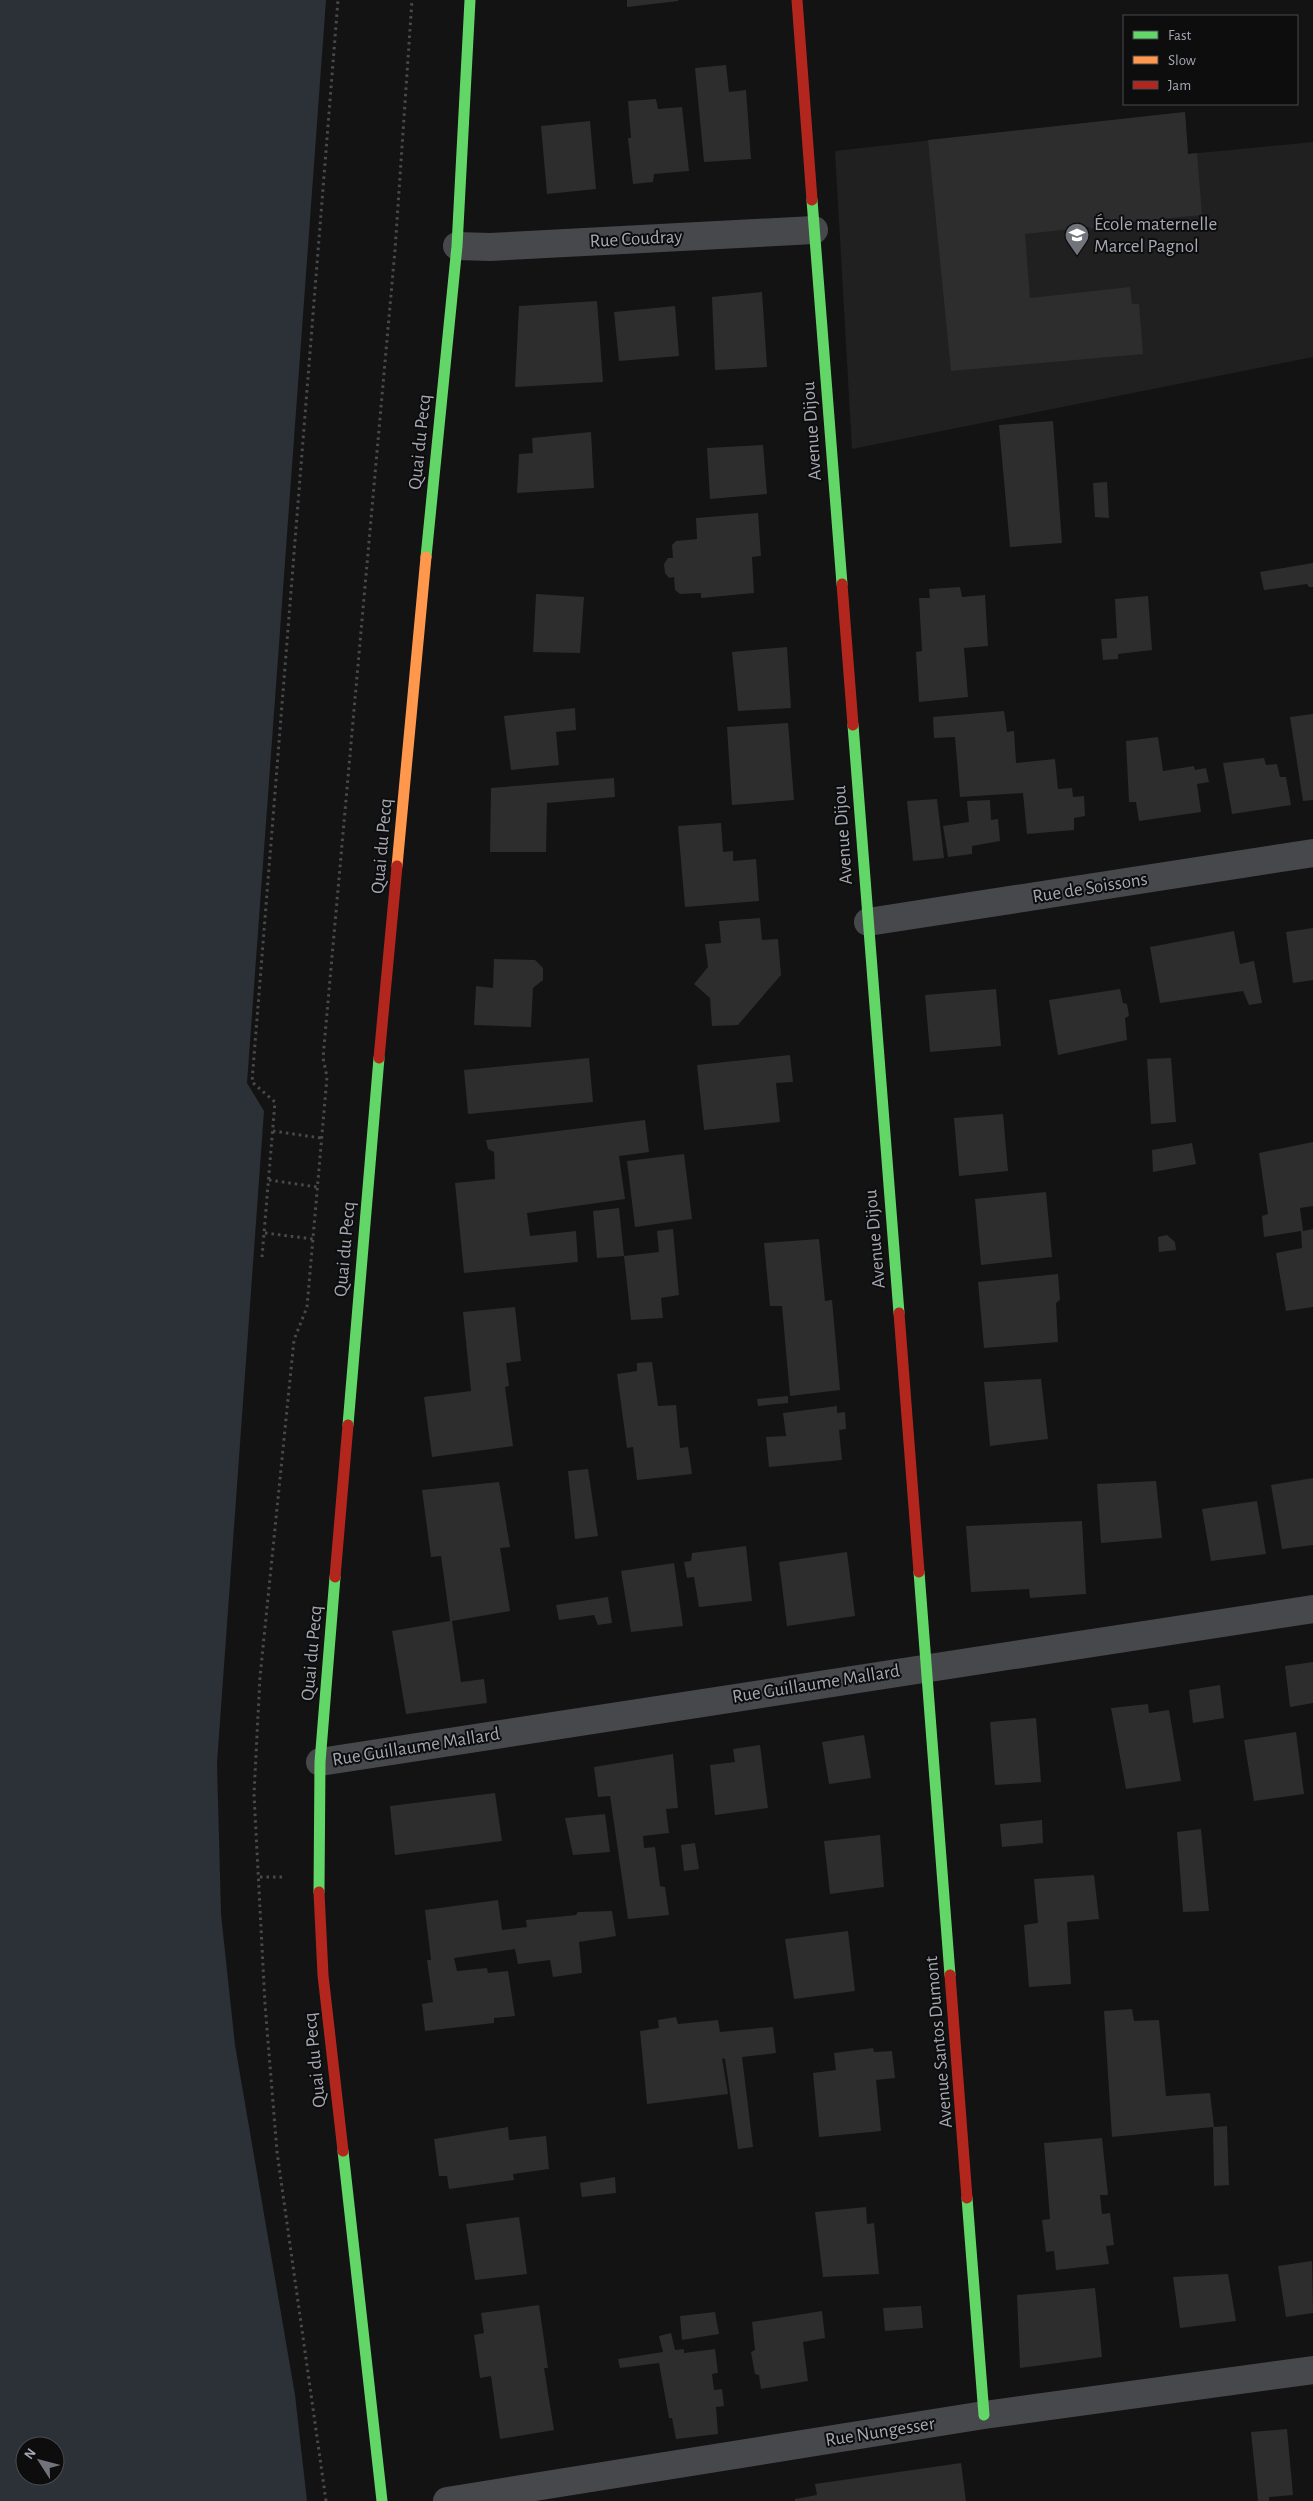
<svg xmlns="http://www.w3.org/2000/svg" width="1313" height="2501" viewBox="0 0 1313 2501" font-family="'Alegreya Sans',sans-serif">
<rect width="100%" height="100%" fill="#131313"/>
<path fill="#202021" d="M1185,112l3,42 125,-12v215l-461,92 -17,-298z"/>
<path fill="#2b3137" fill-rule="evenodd" d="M0,0h326l-79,1083 17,28 -47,652 4,151 14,131 60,350 12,106h-307zM25,2446h30v30h-30z"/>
<path fill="#2d2d2e" d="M627,0h51v1l-51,6z
M726,65l3,27 17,-2 5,69 -47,3 -9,-94z
M656,99l2,10 24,-2 7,64 -35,3 -1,8 -20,2 -5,-46h3l-3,-37z
M1185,112l3,42 9,-1 5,62 -82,8 -30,6v-2l-65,7 5,64 100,-11 2,17h7l4,50 -192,17 -23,-231z
M590,121l6,68 -49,5 -6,-68z
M762,292l5,75 -52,3 -3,-73z
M597,301l6,81 -88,5 4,-81z
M675,306l4,50 -60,5 -5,-49z
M1053,421l9,122 -52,4 -11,-122z
M591,432l3,56 -77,5 2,-39 14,-1 -1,-15z
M763,445l4,49 -57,5 -3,-51z
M1107,482l2,36 -14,-1 -2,-34z
M758,513l3,43 -9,1 2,36 -53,5v-5l-21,1 -5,-4 -1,-13 -5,1 -4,-5 -1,-9 4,-6h5l-1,-13 4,-4 21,-2 -1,-21z
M1313,563v24h-4l-2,-3 -43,6 -4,-18z
M960,587l2,10 23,-2 3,51 -24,2 4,49 -49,5 -3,-50 6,-1 -3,-53h11l-1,-9z
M536,594l48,3 -4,56 -47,-1z
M1148,596l4,54 -34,4v5l-15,1 -2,-21 16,-1 -2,-39z
M787,647l4,61 -53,3 -6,-59z
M575,708l1,22 -20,2 3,33 -48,5 -7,-54z
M1004,711l3,21 7,-1 2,32 39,-4 3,30 14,-1 1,9 11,-1 1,20 -11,2v12l-47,4 -4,-41 -63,4 -5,-60 -21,1 -1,-21z
M1313,714v86l-10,1 -13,-84z
M788,723l6,77 -62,5 -5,-78z
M1158,737l5,34 31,-5 1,4 11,-2 3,14 -12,2 4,28 -62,9 -3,-19h-7l-3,-61z
M1264,758l2,7 11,-1 3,13h6l5,28 -59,9 -9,-51z
M614,778l1,19 -68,6 -1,49h-56l1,-64z
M937,799l7,59 -31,3 -6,-60z
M990,800l1,20 7,-1 2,22 -28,5v8l-24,3 -5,-31 26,-4 -2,-21z
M721,823l2,29 10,-1v10l23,-2 3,42 -74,6 -7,-81z
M760,918l2,22 16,-1 3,36 -43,50 -26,1 -2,-28 -16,-14 14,-17 -3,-23 16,-1 -2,-22z
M1313,928v52l-20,3 -7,-51z
M1234,931l6,33 14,-3 8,42 -13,2 -6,-14 -83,12 -10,-56z
M494,959l41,1 8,8v12l-10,8 -2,39 -57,-2 2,-39 17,2z
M996,989l5,57 -71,6 -5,-57z
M1120,989l3,14 4,1 2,12 -4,2 2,22 -69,15 -9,-55z
M790,1055l3,27 -17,1 4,39 -76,8 -7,-65z
M589,1058l4,44 -125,12 -4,-44z
M1171,1058l5,64 -25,2 -4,-65z
M1003,1114l5,57 -49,5 -5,-58z
M645,1120l4,32 -30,4 6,43 -98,14 3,23 46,-5 2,31 -114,11 -9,-90 40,-4 -1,-27 -6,-3 -2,-9z
M1313,1142v64l-13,2 3,23 10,-2v78l-27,4 -10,-58 26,-5 -1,-17 -37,6 -2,-21 6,-2 -9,-61z
M1192,1143l4,21 -43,8 -1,-22z
M684,1154l8,65 -57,8 -8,-66z
M1046,1192l6,65 -71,8 -6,-66z
M619,1208l5,48 -27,2 -4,-47z
M673,1229l6,66 -18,3 2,20 -32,2 -7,-64 35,-4 -2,-21z
M1167,1235l8,7 1,8 -17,2 -1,-15z
M819,1239l6,62 7,-1 8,90 -50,6 -8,-90h-12l-6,-63z
M1058,1274l2,26 -4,3 2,39 -74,6 -6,-66z
M515,1307l6,54 -15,2 3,23 -4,1 8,59 -81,11 -8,-60 47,-6 -8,-79z
M652,1362l6,44 18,-1 4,43 8,-1 4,27 -55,6 -4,-33 -6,1 -10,-74 20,-3v-8z
M1041,1379l7,60 -58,7 -6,-64z
M788,1396v7l-30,3 -1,-7z
M837,1406v7l8,-1 1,17 -7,1 3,30 -73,7 -3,-30 20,-1 -3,-23z
M588,1469l10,67 -23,3 -7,-68z
M1313,1478v67l-31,4 -11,-64z
M1156,1481l6,57 -61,5 -4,-59z
M499,1482l11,65 -10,1 10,63 -58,10 9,61 23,-3 3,24 -81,11 -14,-83 58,-10 -9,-65 -10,1 -9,-67z
M1257,1501l9,53 -55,7 -9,-52z
M1082,1521l4,73 -56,4 -1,-9 -58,3 -5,-66z
M746,1546l6,55 -53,6 -5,-30 -7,1 -3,-16 7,-1 1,-8z
M847,1552l8,64 -68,10 -8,-64z
M674,1563l9,63 -52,6 -10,-61z
M608,1597l4,26 -14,2 -4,-10 -35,5 -3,-15z
M1313,1662v41l-23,4 -5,-41z
M1220,1685l4,33 -31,5 -4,-33z
M1148,1704l1,9 20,-3 12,71 -55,8 -15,-81z
M1036,1718l5,64 -46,3 -5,-63z
M1296,1732l8,62 -50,7 -10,-61z
M864,1735l7,43 -42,6 -7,-42z
M760,1745l8,63 -53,7 -5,-50 25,-3 -2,-13z
M673,1754l5,54 -12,1 3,24 -26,3 1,12 11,-1 5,39 5,1 4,28 -41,4 -18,-123 -12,1 -4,-30z
M495,1793l7,48 -107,14 -5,-49z
M605,1814l5,38 -37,3 -8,-37z
M1042,1820l1,23 -41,4 -2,-23z
M1201,1829l8,82 -26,1 -6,-80z
M880,1835l4,52 -54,7 -6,-53z
M695,1843l4,26 -15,2 -3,-26z
M1094,1875l5,44 -32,3 4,62 -42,3 -5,-62 14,-2 -4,-44z
M498,1900l4,30 25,-3 -1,-7 50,-5 2,-3 34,-1 4,25 -37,6 3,31 -29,4 -3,-17 -32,4 -3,-15 -61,9 3,13 30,-3 1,5 20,-2 7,45 -21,2v5l-69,8 -3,-27 11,-2 -6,-42h4l-6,-50z
M848,1931l7,60 -61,8 -9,-60z
M1132,2009l2,12 25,-1 7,76 44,-3 4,34 13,-1 2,59 -15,1 -1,-59 -101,10 -8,-126z
M676,2017l2,7 40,-4 2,12 53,-5 3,26 -34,4 11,90 -15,2 -13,-90 -3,-1 6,36 -81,10 -7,-73 19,-3 -1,-8z
M873,2048l1,4 18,-1 3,27 -19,2 5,51 -62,6 -6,-64 23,-3 -2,-17z
M508,2127l1,13 37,-4 3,33 -36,5 1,6 -65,9 -2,-13h-8l-5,-37z
M1102,2138l6,57h-8l2,19 8,-1 4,32 -8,1 3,18 -53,6 -2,-19 -8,1 -4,-32 8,-1 -6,-76z
M615,2177l1,16 -34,4 -2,-14z
M866,2207l1,17 7,-1 5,51 -56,3 -8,-65z
M519,2217l8,57 -52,6 -9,-56z
M1312,2261l1,52 -27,4 -8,-51z
M1228,2274l8,47 -56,7 -7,-51z
M1095,2288l7,69 -82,11 -3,-73z
M539,2305l9,63h-4l10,62 -54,9 -9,-63 -11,2 -6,-43 10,-2 -3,-20z
M921,2306l2,22 -38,3 -2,-23z
M822,2311l3,27 -22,4 5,39 -47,8 -2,-14 -4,-1 -4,-22 4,-2 -3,-28z
M715,2312l4,22 -37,6 -2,-24z
M671,2333l4,17 9,-1v4l31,-4 3,24 -6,1 2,16 8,-1 2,17 -8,1 2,27 -42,5 -4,-21h-3l-10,-55 -39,5 -2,-9 45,-7 -4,-16z
M1287,2429l6,66 -24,2v4h-11l-7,-69z
M961,2463l5,38h-171v-2l22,-4 -2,-11z"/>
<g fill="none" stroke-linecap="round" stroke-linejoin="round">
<path stroke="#494a4d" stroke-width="3" stroke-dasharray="2.5 4" stroke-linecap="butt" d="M273,1131l48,7
M269,1180l48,7
M265,1233l48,6
M262,1257l13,-155 -23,-20 86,-1082
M260,1877h22
M326,2501l-49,-349 -12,-148 -11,-210 6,-117 34,-337 13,-33 20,-230 -4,-19 72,-808 17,-250"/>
<path stroke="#47484b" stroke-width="28" d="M457,246l33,1 324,-17
M868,922l445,-69
M320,1762l993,-153
M447,2501l537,-86 329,-45"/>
<path stroke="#63d668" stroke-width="11" d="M812,200l30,384
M426,557l31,-311 13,-246
M853,725l46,588
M348,1425l31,-367
M919,1572l31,403
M319,1892l1,-130 15,-185
M343,2151l39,350
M967,2198l17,217"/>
<path stroke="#ff974d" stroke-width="11" d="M397,866l29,-309"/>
<path stroke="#b3261e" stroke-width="11" d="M797,0l15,200
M842,584l11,141
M379,1058l18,-192
M899,1313l20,259
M335,1577l13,-152
M319,1892l4,83 20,176
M950,1975l17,223"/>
</g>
<defs>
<symbol id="school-pin" viewBox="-11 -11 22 30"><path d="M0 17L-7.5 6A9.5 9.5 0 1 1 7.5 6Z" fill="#72747b" stroke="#0d0d0e"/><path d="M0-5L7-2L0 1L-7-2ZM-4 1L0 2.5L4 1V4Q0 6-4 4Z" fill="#fff"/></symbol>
</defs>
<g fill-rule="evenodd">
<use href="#school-pin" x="1063" y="221" width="28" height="38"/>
</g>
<g text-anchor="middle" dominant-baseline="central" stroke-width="4" stroke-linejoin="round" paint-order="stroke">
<g font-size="19" fill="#a5a8b3" stroke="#0d0d0e" text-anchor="start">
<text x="1094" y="224">École maternelle<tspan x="1094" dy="22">Marcel Pagnol</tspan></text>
</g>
<g font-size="19" fill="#a5a8b3" stroke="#0d0d0e">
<text transform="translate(636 239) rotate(-3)">Rue Coudray</text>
<text transform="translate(812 431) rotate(-94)">Avenue Dijou</text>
<text transform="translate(420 442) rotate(-84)">Quai du Pecq</text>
<text transform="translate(843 835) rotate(-94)">Avenue Dijou</text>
<text transform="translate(382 846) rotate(-85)">Quai du Pecq</text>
<text transform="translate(1090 888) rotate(-9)">Rue de Soissons</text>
<text transform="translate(875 1239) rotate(-95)">Avenue Dijou</text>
<text transform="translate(345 1249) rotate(-85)">Quai du Pecq</text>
<text transform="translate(312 1653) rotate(-85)">Quai du Pecq</text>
<text transform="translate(816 1684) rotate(-9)">Rue Guillaume Mallard</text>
<text transform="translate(416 1747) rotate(-9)">Rue Guillaume Mallard</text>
<text transform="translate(939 2042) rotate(-95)">Avenue Santos Dumont</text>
<text transform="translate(315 2060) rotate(-96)">Quai du Pecq</text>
<text transform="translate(880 2432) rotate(-9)">Rue Nungesser</text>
</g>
</g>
<rect x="1123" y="15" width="175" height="90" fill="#0d0d0e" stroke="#4a4b50"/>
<rect x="1133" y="31" width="25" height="8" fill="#63d668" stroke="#4a4b50"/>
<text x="1168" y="40" font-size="15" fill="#a5a8b3">Fast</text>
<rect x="1133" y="56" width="25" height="8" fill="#ff974d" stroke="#4a4b50"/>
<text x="1168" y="65" font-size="15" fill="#a5a8b3">Slow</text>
<rect x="1133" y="81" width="25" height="8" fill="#b3261e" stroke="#4a4b50"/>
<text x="1168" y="90" font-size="15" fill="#a5a8b3">Jam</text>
<g transform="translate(40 2461) rotate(306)"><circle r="24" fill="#0d0d0e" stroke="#4a4b50"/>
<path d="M0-4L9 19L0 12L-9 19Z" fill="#72747b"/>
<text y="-8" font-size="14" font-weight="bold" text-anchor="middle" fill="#a5a8b3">N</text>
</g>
</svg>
